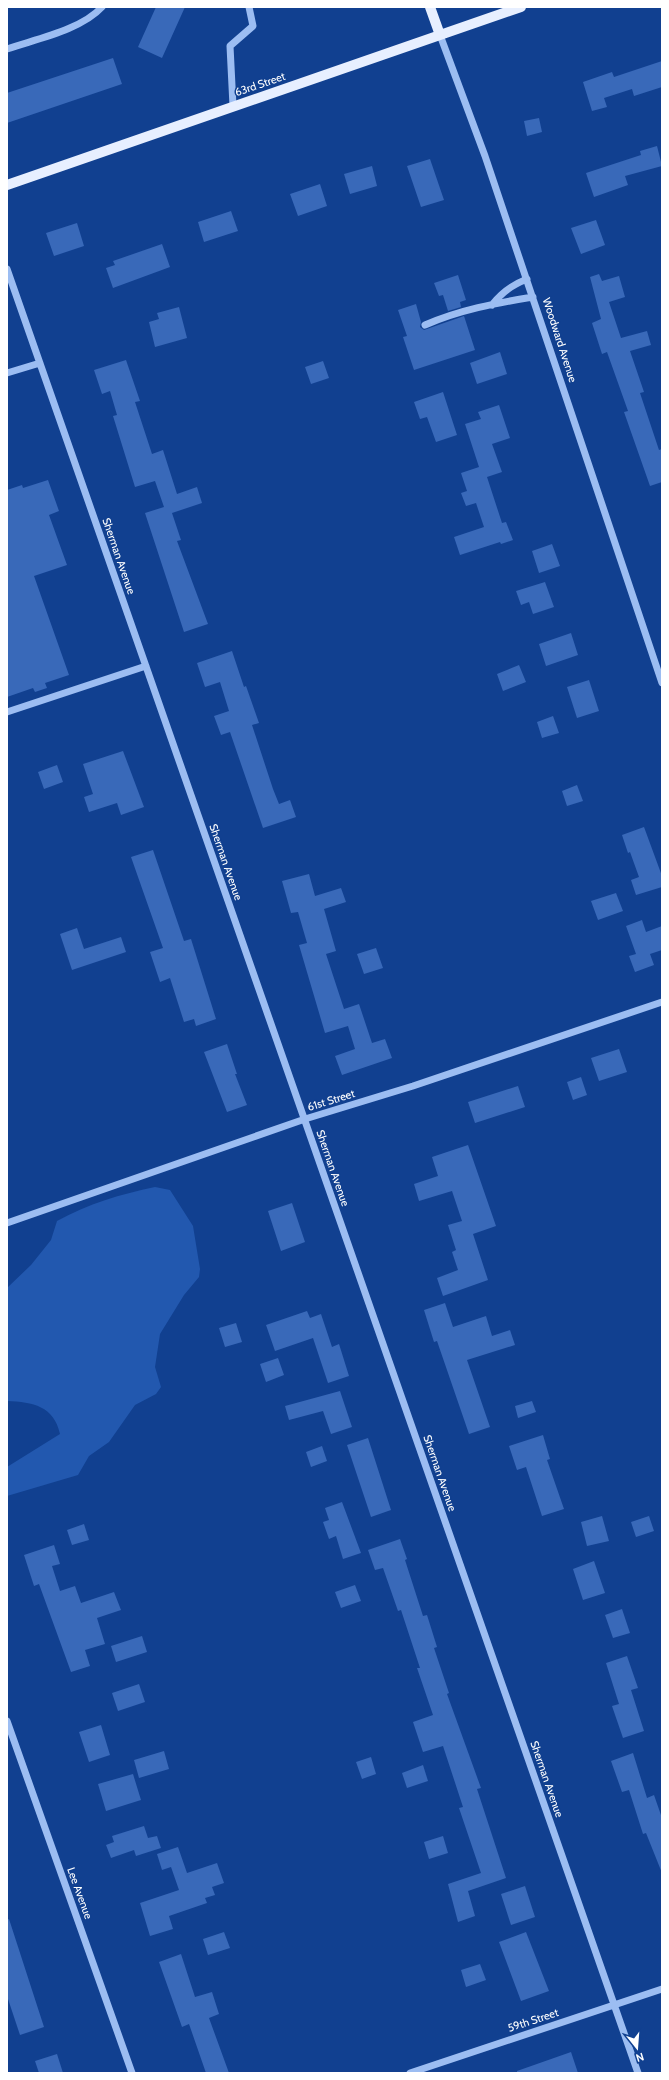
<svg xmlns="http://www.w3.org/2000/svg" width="669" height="2080" viewBox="0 0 669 2080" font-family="Cabin,sans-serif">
<rect width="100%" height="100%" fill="#114090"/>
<path fill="#2258af" d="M155,1187l15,3 23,36 7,43 -1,8 -15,18 -24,39 -5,33 6,20 -5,7 -21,11 -26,37 -20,14 -11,19 -71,21v-29l53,-33c-6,-28 -27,-32 -53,-33v-113l24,-23 20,-25 6,-19c31,-17 64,-27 98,-34z"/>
<path fill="#3969b9" d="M156,7h29l-23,51 -24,-11z
M113,58l9,26 -115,39v-30z
M662,61v26l-28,9 -2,-7 -28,9 3,9 -15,4 -9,-29 29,-10 2,5z
M539,118l3,14 -15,4 -3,-15z
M657,146l5,20 -37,10 3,9 -34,12 -8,-24 55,-18 -1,-4z
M430,159l14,41 -23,7 -14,-41z
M372,166l5,20 -27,8 -6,-20z
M320,184l7,22 -29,10 -8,-22z
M231,211l7,20 -34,11 -6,-20z
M596,220l9,25 -24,9 -10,-26z
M77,223l7,23 -30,10 -8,-23z
M162,244l8,23 -57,21 -7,-20 9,-3 -2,-4z
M599,274l3,7 17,-5 6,21 -16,5 12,36 26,-7 4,14 -21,6 14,41 -4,1 19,57 3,-1v33l-12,4 -26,-74 4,-1 -21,-59 -5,2 -10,-31 9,-4 -11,-42z
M458,275l8,25 -6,2 1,5 -13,4 -5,-16 -4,1 -5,-13z
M416,304l5,18 -1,5 4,3 40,-14 11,34 -61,20 -11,-33 4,-1 -9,-26z
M179,307l8,31 -32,9 -6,-25 10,-3 -2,-6z
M500,352l7,22 -30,10 -7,-21z
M126,360l14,41 -5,1 17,52 11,-4 14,44 20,-7 5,16 -30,10 9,27 -4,1 31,83 -24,8 -39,-119 19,-6 -9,-26 -20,6 -22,-71 4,-1 -7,-24 -8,3 -8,-24z
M323,361l6,17 -18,6 -6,-17z
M443,392l14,43 -21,7 -9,-25 -7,2 -6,-17z
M499,405l11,33 -18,6 10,28 -15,5 15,46 4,-1 7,18 -12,4 -1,-2 -40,13 -6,-18 30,-10 -8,-24 -10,3 -5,-13 6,-2 -6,-18 18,-6 -14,-43 16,-5 -3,-7z
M48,480l11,31 -10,4 18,50 -33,11 35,99 -24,8 2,5 -12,4 -2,-4 -26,9v-207l15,-5 1,3z
M552,544l8,22 -21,7 -7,-22z
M545,582l9,25 -21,7 -4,-12 -8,3 -5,-14z
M571,633l7,22 -32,11 -7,-22z
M232,651l12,36 2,-1 13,37 -7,2 21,64 6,15 11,-4 6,17 -33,11 -33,-96 -9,3 -7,-19 15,-5 -9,-29 -15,5 -8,-24z
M519,665l7,17 -23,9 -6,-17z
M589,680l10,31 -22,7 -10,-31z
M553,716l6,17 -17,5 -5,-16z
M123,751l21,56 -23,8 -4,-12 -28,9 -5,-15 9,-3 -10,-30z
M57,765l6,17 -19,7 -6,-17z
M577,785l6,16 -16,5 -5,-15z
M644,827l18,49v11l-26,8 -5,-15 8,-3 -9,-25 -2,1 -6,-18z
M153,850l31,91 7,-2 25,80 -20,7 -2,-7 -10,3 -14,-44 -10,4 -10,-30 13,-4 -32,-91z
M309,874l6,22 26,-8 5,14 -22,7 12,42 -10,3 18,55 15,-5 13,39 13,-4 7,19 -50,17 -7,-19 20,-7 -7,-23 -23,7 -26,-88 8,-2 -9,-31 -7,1 -9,-32z
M616,893l7,18 -25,9 -7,-19z
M642,920l4,12 16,-6v24l-12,4 4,11 -19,7 -6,-16 7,-2 -10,-28z
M77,928l7,21 37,-12 5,15 -54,18 -12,-36z
M376,948l7,20 -19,6 -7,-20z
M227,1044l10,30h-2l12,31 -20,7 -23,-60z
M619,1049l8,23 -28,9 -8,-23z
M581,1077l6,18 -14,5 -6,-18z
M518,1086l7,21 -50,16 -7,-21z
M468,1145l28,81 -23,8 15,46 -45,16 -6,-18 21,-8 -6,-18 4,-2 -8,-25 14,-4 -10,-30 -33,10 -5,-17 24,-8 -6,-19z
M292,1203l13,39 -24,9 -13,-40z
M445,1303l8,24 33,-11 6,20 18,-6 5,15 -48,15 23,67 -21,7 -32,-93 -3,1 -10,-32z
M307,1311l3,7 11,-4 11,33 7,-3 10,32 -21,7 -15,-45 -38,13 -9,-26z
M236,1323l6,19 -17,5 -6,-19z
M278,1358l6,17 -18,7 -6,-18z
M340,1391l12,36 -21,7 -8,-23 -34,9 -4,-14z
M532,1401l4,11 -18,6 -3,-12z
M543,1435l7,24 -3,1 17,49 -22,7 -16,-49 -9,3 -8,-24z
M368,1438l23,72 -20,7 -24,-72z
M322,1446l5,15 -16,6 -5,-15z
M342,1502l19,51 -18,6 -7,-23 -7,3 -6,-17 6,-2 -4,-12z
M602,1516l7,25 -22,5 -6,-24z
M649,1516l5,15 -18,6 -5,-15z
M84,1524l5,16 -17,5 -5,-15z
M400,1539l7,20 -2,1 18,56 4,-1 10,32 -3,1 15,45 -2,1 34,94 -4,1 29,89 -38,13 7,25 -17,6 -10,-38 33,-11 -22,-65 4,-1 -20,-61 -20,6 -10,-30 20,-7 -16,-47h3l-19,-58 -3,1 -15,-43 -8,2 -7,-20z
M54,1545l6,19 -8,2 8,25 15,-5 6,17 33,-11 7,18 -24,8 8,26 -20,6 5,16 -19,6 -32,-88 -5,2 -10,-31z
M594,1561l11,32 -22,7 -10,-31z
M355,1585l6,16 -20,7 -6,-16z
M622,1609l8,24 -17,5 -8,-23z
M142,1636l5,16 -31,10 -5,-16z
M627,1656l11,32 -7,2 13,41 -21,7 -11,-32 7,-2 -13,-41z
M139,1684l6,18 -27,9 -6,-18z
M101,1725l9,30 -21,7 -10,-30z
M164,1751l5,18 -30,9 -5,-18z
M633,1753l14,45 7,-3 8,23v55l-16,-40 -3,1 -14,-44 -7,2 -11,-31z
M371,1757l5,17 -14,5 -6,-17z
M423,1765l5,16 -21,7 -5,-15z
M133,1774l8,26 -35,11 -8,-27z
M144,1826l4,12 9,-2 4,12 -25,8 -2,-6 -23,8 -5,-13 8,-3 -2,-6z
M443,1836l5,17 -19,6 -5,-17z
M178,1847l9,26 30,-10 7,20 -12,4 3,8 -10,3 2,5 -38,13 4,13 -23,7 -10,-33 39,-13 -8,-23 -9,3 -5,-16z
M525,1886l10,31 -24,8 -10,-31z
M9,1919l35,108 -24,8 -13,-39v-76z
M224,1932l6,16 -22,7 -5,-16z
M526,1932l23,59 -28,10 -22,-59z
M181,1954l14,43 17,-5 7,22 -10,4 20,55h-23l-17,-49 -7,3 -23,-65z
M480,1964l6,16 -20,7 -5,-17z
M571,2052l7,21h-61v-2z
M57,2054l6,19h-24l-4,-12z"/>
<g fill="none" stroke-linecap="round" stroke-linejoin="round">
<path stroke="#9cbdf2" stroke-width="7" d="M440,35l45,121 177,527
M7,49c29,-10 74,-19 95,-42
M233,106l-3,-60 23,-20 -4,-19
M7,269l631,1804
M492,305c10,-13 20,-20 35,-26
M425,325c34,-15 71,-22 108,-28
M7,373l33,-10
M7,712l139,-46
M7,1223l298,-104 108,-33 249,-84
M7,1721l125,352
M410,2073l252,-84"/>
<path stroke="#e7efff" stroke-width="10" d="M430,7l10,28
M7,185l514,-178"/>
</g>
<g text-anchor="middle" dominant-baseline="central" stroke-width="3" stroke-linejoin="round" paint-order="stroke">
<g font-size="11" fill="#fff" stroke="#114090">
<text transform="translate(260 84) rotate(-19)">63rd Street</text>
<text transform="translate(560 340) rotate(72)">Woodward Avenue</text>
<text transform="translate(119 556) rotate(71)">Sherman Avenue</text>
<text transform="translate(226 862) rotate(71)">Sherman Avenue</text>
<text transform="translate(331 1100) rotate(-17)">61st Street</text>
<text transform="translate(333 1168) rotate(71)">Sherman Avenue</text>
<text transform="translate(440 1473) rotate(71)">Sherman Avenue</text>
<text transform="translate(547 1779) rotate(71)">Sherman Avenue</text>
<text transform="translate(80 1893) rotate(70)">Lee Avenue</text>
<text transform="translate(533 2020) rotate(-18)">59th Street</text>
</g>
</g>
<rect width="669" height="2080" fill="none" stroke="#ffffff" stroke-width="16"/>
<g transform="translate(637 2048) rotate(163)" stroke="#114090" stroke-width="3" paint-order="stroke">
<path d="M0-3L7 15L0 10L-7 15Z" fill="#ffffff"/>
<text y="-6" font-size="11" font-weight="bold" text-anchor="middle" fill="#ffffff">N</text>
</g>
</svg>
